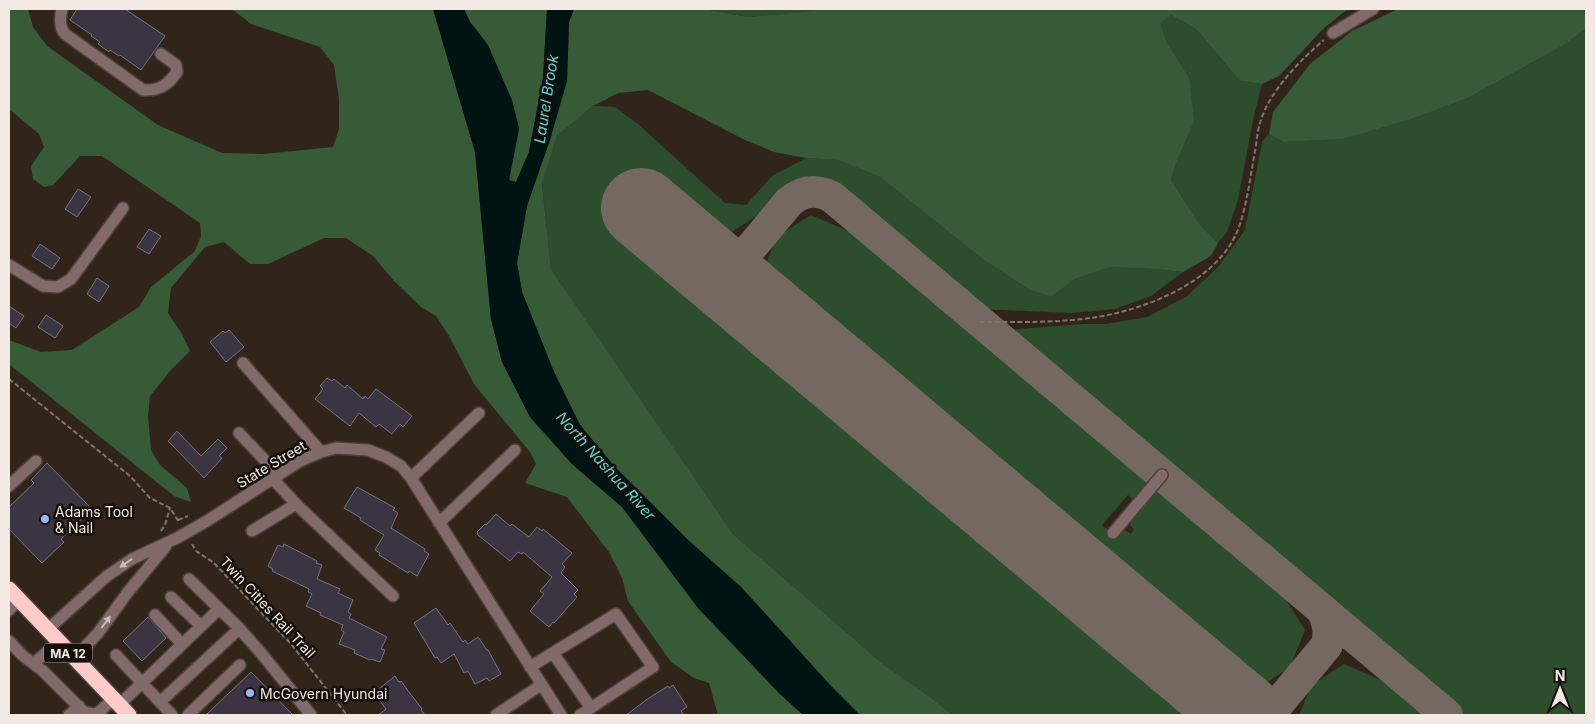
<svg xmlns="http://www.w3.org/2000/svg" width="1595" height="724" viewBox="0 0 1595 724" font-family="Inter,sans-serif">
<rect width="100%" height="100%" fill="#31251b"/>
<path fill="#2c4e2c" d="M704,9h121l-22,3 -55,5z
M1171,15l25,14 44,52 22,3 -8,31 -16,85 -11,32 -9,11 -18,-18 -29,-45 7,-22 11,-81 -22,-34 -8,-20z
M1586,29v686h-123l-455,-385 75,-6h24l40,-7 39,-20 32,-30 27,-37 17,-88 7,-8 14,8 59,-3 70,-20 56,-21 96,-53z
M593,106l22,1 24,18 86,78 21,2 26,-29 34,-18 32,2 42,17 105,84 45,29 21,7 24,-18 36,-12 44,2 28,3 -32,24 -36,13 -43,4 -92,-4 -143,-122 -18,-6 -14,1 -13,4 -37,31 -34,22 -65,-53 -33,42 579,487h-249l-35,-27 -34,-23 -151,-131 -182,-265 -9,-86 15,-47z
M811,215l39,17 80,61 222,187 -17,21 -7,-6 -26,30 13,11 8,-7 8,5 3,-5 -7,-7 31,-37 46,38 78,71 23,36 -15,37 -33,22 -495,-416 15,-36z
M1344,664l41,18 44,33h-130l12,-29z"/>
<path fill="#375b37" d="M9,9h19l5,18 14,19 111,79 64,28 42,1 69,-7 6,-18v-30l-5,-34 -14,-18 -69,-23 -19,-15h201l42,143 16,167 11,43 28,55 42,47 50,43 76,101 81,85 24,22h-85l-9,-32 -15,-5 -23,-16 -43,-61 -6,-23 -13,-26 -42,-55 -42,-14 11,-19 -6,-12 -56,-68 -25,-48 -13,-20 -15,-9 -27,-26 -21,-25 -27,-18h-22l-56,26h-18l-26,-22 -19,5 -34,41 -3,25 14,21 8,17 -20,20 -20,25 -2,20 3,34 9,15 27,23 4,14 -17,-6 -165,-132v-24l32,12 31,-2 67,-43 12,-20 44,-36 6,-15 -1,-13 -98,-67h-22l-27,29 -9,2 -11,-8 -2,-13 13,-19 -5,-13 -30,-25z
M464,9h83l-4,69 -14,74 -13,30 -7,-1 10,-52 -31,-84 -18,-23z
M574,9h130l44,8 55,-5 22,-3h523l-24,19 -45,48 -17,8 -22,-3 -44,-52 -25,-14 -11,8 7,20 22,34 5,44 -16,37 -7,22 29,45 18,18 -7,13 -28,16 -28,-3 -44,-2 -36,12 -24,18 -21,-7 -45,-29 -105,-84 -42,-17 -32,-2 -32,-6 -29,-12 -97,-50 -30,3 -25,13 -36,30 -15,48 9,85 182,265 151,131 34,23 35,27h-93l-29,-29 -90,-99 -53,-47 -74,-74 -34,-41 -26,-53 -32,-80 -5,-29 10,-57 40,-125 2,-59z
M1398,9h188v20l-22,16 -96,53 -56,21 -69,20 -60,3 -14,-8 4,-22 37,-48 42,-33z"/>
<path fill="#001414" d="M433,9h31l6,13 18,23 24,55 7,28 -10,52 7,2 13,-30 14,-74 4,-69h27l-5,13 -2,59 -17,59 -23,66 -10,57 5,29 32,80 26,53 34,41 74,74 53,47 90,99 29,29h-57l-24,-22 -81,-85 -76,-101 -50,-43 -42,-47 -28,-55 -11,-43 -16,-167z"/>
<g fill="none" stroke-linecap="round" stroke-linejoin="round">
<path stroke="#746860" stroke-width="32" d="M725,279l64,-77c14,-12 27,-13 43,-5l615,518
M1232,704c19,9 28,11 46,0l49,-59c3,-13 1,-22 -4,-34"/>
<path stroke="#746860" stroke-width="80" d="M641,208l604,507"/>
</g>
<path fill="#3b3543" stroke="#787181" d="M77,9h48l40,27 -24,34 -21,-15 -1,1 -9,-6 -1,2 -11,-8 2,-2 -9,-6 1,-1 -22,-15z
M78,189l13,8 -14,20 -12,-8z
M149,229l12,7 -12,18 -12,-7z
M40,244l20,14 -8,11 -20,-13z
M97,278l12,8 -10,16 -12,-8z
M9,306l15,10 -8,12 -7,-5z
M46,315l17,11 -8,12 -17,-11z
M229,330l15,17 -18,15 -16,-20 13,-11 2,2z
M327,378l5,3 2,-2 11,9 2,-3 16,14 2,-3 3,3 8,-10 36,27 -9,11 -3,-3 -8,10 -13,-10 -3,3 -17,-14 -9,13 -35,-27 8,-10 -3,-3z
M177,431l24,25 17,-17 9,9 -8,8 3,2 -18,20 -36,-37z
M47,463l45,46 -31,30 3,3 -22,21 -33,-34v-22l25,-24 -3,-3z
M357,487l38,21 -2,2 5,3 -7,15 34,21 -1,2 5,3 -12,22 -8,-5 -1,2 -29,-18 1,-2 -5,-3 9,-15 -24,-15 1,-2 -17,-10z
M496,514l14,12 2,-2 17,13 8,-10 5,4 1,-2 29,24 -10,11 3,3 -4,6 17,17 -4,4 3,3 -23,26 -1,-1 -4,5 -19,-16 14,-17 -4,-3 12,-14 -29,-25 -1,2 -4,-2 -8,9 -32,-26 -1,-3 8,-8 1,1z
M284,544l33,17 -1,2 6,2 -5,14 23,10 -2,4 15,7 -5,12 3,2 -2,4 38,19 -6,12 4,1 -5,12 -9,-3 -1,1 -16,-7 1,-3 -16,-6 5,-12 -3,-2 2,-5 -23,-10 1,-2 -15,-7 6,-12 -4,-2 1,-3 -37,-18 1,-2 -5,-3 10,-21 5,2z
M436,608l12,17 2,-2 13,19 2,-2 3,4 10,-7 9,13h1l13,24 -12,7 -2,-3 -12,6 -7,-13 -4,2 -10,-19 -13,9 -4,-6 -2,1 -21,-35z
M148,617l18,21 -24,23 -19,-20z
M251,672l42,43h-87z
M395,676l4,6 2,-1 8,11 13,17 -1,1 4,5h-47l8,-6 -9,-12 1,-1 -3,-4z
M673,685l14,22 -6,4 3,4h-58l23,-17 19,-12 1,2z"/>
<g fill="none" stroke-linecap="round" stroke-linejoin="round">
<defs>
<path id="minor" d="M62,9c-2,8 -3,18 3,25l78,56c16,1 25,-5 34,-18l-1,-7 -15,-11
M1333,33l40,-24
M9,265l34,21 15,1 13,-8 52,-71
M243,363l78,89
M239,433l40,42
M411,478l68,-65
M273,479l25,27 95,90
M9,486l27,-25
M439,523l76,-73
M252,531l44,-27
M1113,533l49,-58
M189,579l48,47 24,27 50,62
M171,597l30,29
M9,610l10,-10
M155,615l27,29
M47,630l60,-54 25,-17 45,-21 30,-17 93,-60 21,-9 15,-4 32,2 18,7 15,9 10,12 150,237
M9,641l13,14 21,16 40,40c16,7 18,-2 30,-12
M553,653l38,55
M116,655l56,60
M74,659l24,-26 30,-41 38,-46
M34,663l25,-21
M530,667l86,-53 37,53 -73,48
M160,702l79,-73
M119,705l100,-96
M69,715l10,-9
M188,715l52,-50
M496,715l45,-30"/>
<path id="highway" d="M9,589l120,126"/>
</defs>
<use href="#minor" stroke="#4c4137" stroke-width="14"/>
<use href="#highway" stroke="#4c4137" stroke-width="18"/>
<path stroke="#80756d" stroke-width="2" stroke-dasharray="5 2.5" stroke-linecap="butt" d="M980,322c36,0 73,1 110,-4 54,-7 132,-37 150,-94 8,-25 11,-52 16,-78 1,-9 2,-18 5,-26 9,-29 40,-61 63,-80
M9,379l121,97 20,22 20,10 9,14
M178,520l10,-4
M161,531l4,-6 5,-17
M192,544l4,7 17,11 78,82 56,71"/>
<use href="#minor" stroke="#836a6a" stroke-width="11"/>
<use href="#highway" stroke="#fccac9" stroke-width="15"/>
</g>
<defs><path id="oneway-solid" d="M-6-.8H1V-3.2L6.5 0L1 3.2V.8H-6Z" transform="scale(1.25)"/></defs>
<g fill="#ccbdb9">
<use href="#oneway-solid" transform="translate(126 563) rotate(145)"/>
<use href="#oneway-solid" transform="translate(106 622) rotate(-53)"/>
</g>
<g fill="#9cb4fd" stroke="#150f0b" stroke-width="2">
<circle cx="45" cy="519" r="5"/>
<circle cx="250" cy="693" r="5"/>
</g>
<g text-anchor="middle" dominant-baseline="central" stroke-width="5" stroke-linejoin="round" paint-order="stroke">
<rect fill="#150f0b" stroke="#b0a8a3" stroke-width="1" x="44" y="643.5" width="48" height="19" rx="4"/>
<g font-size="12" font-weight="bold" fill="#f3eae4">
<text x="68" y="653">MA 12</text>
</g>
<g font-size="14" fill="#f3eae4" stroke="#150f0b">
<text transform="translate(271 464) rotate(-31)">State Street</text>
<text transform="translate(268 607) rotate(47)">Twin Cities Rail Trail</text>
</g>
<g font-size="14" fill="#f3eae4" stroke="#150f0b" text-anchor="start">
<text x="55" y="511">Adams Tool<tspan x="55" dy="16">&amp; Nail</tspan></text>
<text x="260" y="693">McGovern Hyundai</text>
</g>
<g font-size="15" font-style="italic" fill="#62d2d3" stroke="#150f0b">
<text transform="translate(546 99) rotate(-81)">Laurel Brook</text>
<text transform="translate(606 466) rotate(48)">North Nashua River</text>
</g>
</g>
<rect width="1595" height="724" fill="none" stroke="#f3eae4" stroke-width="20"/>
<g transform="translate(1560 689)" stroke="#150f0b" stroke-width="4" paint-order="stroke">
<path d="M0-4L9 19L0 12L-9 19Z" fill="#f3eae4"/>
<text y="-8" font-size="14" font-weight="bold" text-anchor="middle" fill="#f3eae4">N</text>
</g>
</svg>
